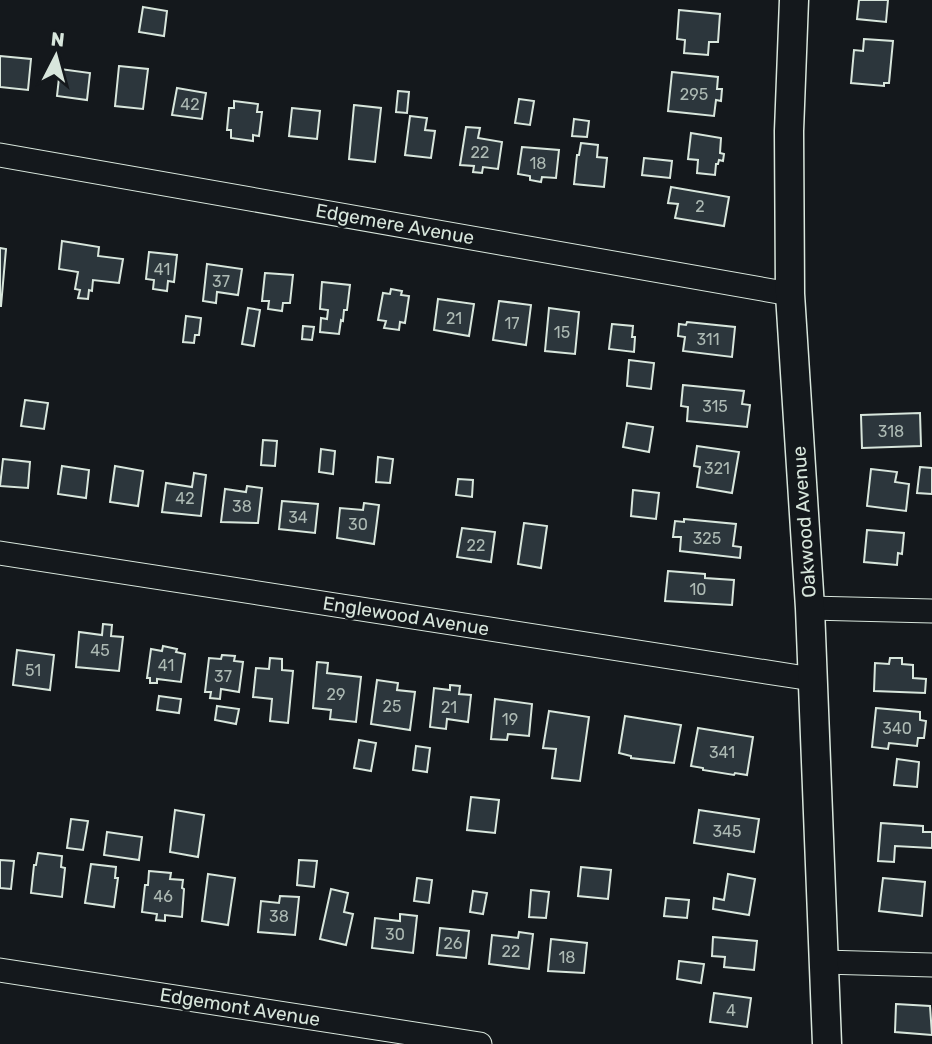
<svg xmlns="http://www.w3.org/2000/svg" width="932" height="1044" viewBox="0 0 932 1044" font-family="Rubik,sans-serif">
<rect width="100%" height="100%" fill="#14181c"/>
<path fill="#2c363c" stroke="#d8e6dc" stroke-width="2" d="M859,0h29l-2,22 -29,-3z
M143,7l24,4 -3,25 -25,-4z
M679,10l41,4 -2,28h-9l-1,13 -24,-2 1,-13 -8,-1z
M864,39l29,2 -4,42h-5v3l-33,-3 3,-33 9,1z
M0,56l31,3 -3,31 -28,-3z
M119,66l29,3 -5,40 -28,-3z
M60,69l30,4 -3,27 -30,-4z
M672,72l46,5 -1,12h5l-1,12 -5,-1 -2,16 -46,-5z
M177,88l29,5 -4,26 -30,-4z
M398,91l11,1 -2,21 -11,-1z
M519,99l15,2 -4,24 -15,-2z
M234,101l24,3 -1,8h5l-3,24 -6,-1v6l-22,-3v-8h-4l2,-22h5z
M354,105l27,3 -6,54 -26,-3z
M292,108l28,3 -3,28 -28,-3z
M410,116l17,2 -2,12 10,1 -4,27 -26,-3z
M574,119l15,2 -2,16 -15,-1z
M466,127l14,1 -2,10 24,4 -4,27 -15,-2 -1,6 -9,-1 1,-6 -14,-1z
M691,133l30,5 -1,15 4,1 -1,7 -4,-1 -1,4h-2l-1,11 -18,-2 1,-13 -10,-1z
M581,143l17,2 -1,12 10,1 -3,29 -30,-3 3,-29h2z
M522,147l37,3 -3,28 -14,-1 -1,5 -11,-2v-4l-12,-2z
M644,158l28,3 -2,17 -28,-3z
M671,187l58,10 -5,29 -49,-8 3,-14 -10,-1z
M62,241l37,6 -1,9 25,3 -4,24 -26,-3 -1,11 -3,-1 -1,9 -10,-1 2,-8 -5,-1 3,-17 -19,-3z
M0,248l6,1 -5,57h-1z
M149,252l28,3 -3,27 -6,-1 -1,10 -14,-2 1,-9 -8,-1z
M207,264l35,5 -4,26 -21,-3 -1,11 -13,-2z
M265,273l28,2 -3,28h-7l-1,8 -14,-2 1,-8h-7z
M322,282l28,3 -3,25h-3l-1,11 -2,-1 -2,14 -19,-2 1,-14 6,1 1,-9 -8,-1z
M391,289l11,2 -1,4 8,1 -4,27 -5,-1 -1,8 -15,-2 2,-7 -8,-1 5,-27 7,1z
M438,299l36,5 -5,32 -35,-6z
M499,301l32,4 -5,40 -33,-5z
M248,308l12,2 -6,36 -12,-2z
M549,308l30,4 -4,42 -30,-3z
M186,316l15,2 -2,17h-4l-1,8 -11,-1z
M687,322l48,5 -3,30 -49,-6 2,-14 -7,-1 1,-12 7,1z
M612,324l21,2 -1,11h3l-1,15 -25,-3z
M303,326l11,1 -2,13 -10,-1z
M629,360l25,3 -3,26 -24,-3z
M683,385l61,6 -2,13 8,1 -3,22 -60,-6 1,-14 -7,-1z
M25,400l23,3 -4,26 -23,-3z
M920,413l1,33 -59,2 -1,-33z
M627,423l26,4 -4,25 -26,-5z
M263,440l14,1 -2,25 -14,-1z
M697,446l42,6 -7,41 -35,-6 3,-20 -6,-1z
M321,449l14,2 -2,23 -14,-2z
M378,457l15,2 -3,24 -14,-1z
M3,459l27,3 -2,26 -28,-2z
M62,466l27,4 -3,28 -28,-4z
M115,466l28,5 -5,35 -28,-4z
M920,467l12,1v26l-15,-1z
M871,469l26,3 -2,10 14,2 -3,27 -39,-5z
M194,473l12,2 -5,41 -39,-4 4,-29 26,4z
M458,479l15,1 -1,17 -16,-2z
M247,486l15,2 -4,35 -37,-1 4,-33 21,3z
M633,490l26,3 -3,26 -25,-3z
M282,501l36,3 -3,29 -36,-4z
M364,503l15,2 -5,39 -37,-6 3,-30 23,2z
M684,519l52,5 -3,22 8,1 -1,11 -60,-7 1,-14h-8l2,-16 9,1z
M524,523l23,3 -6,42 -23,-4z
M462,528l33,4 -4,30 -34,-5z
M867,530l37,3 -2,21 -4,-1 -1,12 -33,-3z
M668,571l37,3v4l29,2 -2,25 -67,-4z
M103,624l9,1 -1,11 12,1 -4,34 -43,-4 3,-35 23,3z
M163,646l14,3 -1,3 9,2 -4,28 -24,-3v4h-7v-5h-3l4,-29 11,2z
M17,650l37,5 -4,35 -37,-5z
M222,655l13,1 -1,5 9,1 -4,30 -18,-3 -1,10 -10,-1 1,-6h-6l4,-34 12,1z
M270,658l12,1v11l11,1 -5,52 -18,-2 2,-22 -19,-2 3,-29 13,1z
M890,658h12v6l11,1v13l13,1 -1,14 -51,-2 1,-28 14,1z
M317,662l11,1 -1,10 34,4 -5,45 -26,-3 1,-9 -18,-2z
M377,680l21,3 -1,7 18,2 -5,38 -39,-6z
M450,685l10,1 -1,8 12,1 -3,27 -21,-3 -1,10 -16,-2 4,-39 16,2z
M159,696l22,3 -2,14 -22,-3z
M495,699l37,5 -3,32 -21,-2 -1,6 -16,-1z
M217,706l22,3 -3,15 -21,-4z
M876,708l44,4v8l6,1 -2,17h-6l-1,8 -28,-3 -1,6 -16,-2z
M549,711l40,6 -9,64 -28,-3 4,-29 -13,-1z
M625,716l56,9 -7,38 -43,-5v-2l-12,-3z
M698,728l55,9 -6,38 -12,-2 -1,2 -31,-5v-2l-12,-2z
M359,740l17,3 -5,28 -17,-3z
M416,746l14,2 -3,24 -14,-2z
M897,759l22,3 -2,25 -23,-2z
M471,797l28,3 -4,33 -28,-3z
M175,810l29,5 -6,42 -28,-5z
M699,810l60,9 -5,33 -60,-9z
M71,819l17,2 -5,29 -16,-2z
M881,823l42,3v6h9v16l-37,-2 -1,16 -16,-1z
M107,832l35,5 -3,23 -35,-5z
M38,853l24,3 -1,11 4,1 -3,29 -31,-4 3,-28h2z
M0,860l14,1 -3,28 -11,-1z
M299,860l18,1 -3,26 -17,-2z
M91,864l25,3 -1,11h3l-4,29 -29,-4z
M581,867l30,3 -3,29 -30,-3z
M149,871l22,2 -1,6 13,1 -1,8 2,1 -2,28 -17,-2v6l-9,-1 1,-6 -15,-2 3,-27h3z
M208,874l27,4 -7,47 -26,-4z
M728,874l27,5 -6,36 -36,-6 1,-11 10,2z
M417,878l15,2 -3,23 -15,-2z
M883,878l42,4 -3,34 -43,-5z
M331,889l17,4 -4,19 9,2 -7,31 -26,-6z
M531,890l18,2 -3,26 -17,-1z
M473,891l14,2 -4,21 -13,-2z
M280,896l19,1 -4,38 -37,-3 3,-31 18,2z
M666,898l23,2 -2,18 -23,-2z
M400,914l17,2 -4,37 -41,-5 3,-30 25,3z
M440,928l29,3 -3,27 -29,-3z
M519,932l14,2 -4,35 -40,-5 3,-29 26,3z
M713,937l44,4 -3,29 -30,-3 1,-10 -13,-1z
M551,939l36,4 -3,30 -36,-2z
M679,961l25,3 -3,19 -24,-4z
M714,993l37,5 -4,29 -37,-5z
M896,1004l34,2 2,29 -37,-3z"/>
<g fill="none" stroke-linecap="round" stroke-linejoin="round">
<defs>
<path id="minor" d="M0,155l790,139
M0,553l812,126
M810,608l122,3
M823,962l109,3
M0,970l480,74"/>
<path id="tertiary" d="M794,0l-5,131 1,163 20,314 17,436"/>
</defs>
<use href="#minor" stroke="#d8e6dc" stroke-width="25"/>
<use href="#tertiary" stroke="#d8e6dc" stroke-width="31"/>
<use href="#minor" stroke="#14181c" stroke-width="23"/>
<use href="#tertiary" stroke="#14181c" stroke-width="28"/>
</g>
<g text-anchor="middle" dominant-baseline="central" stroke-width="5" stroke-linejoin="round" paint-order="stroke">
<g font-size="16" fill="#adbab4">
<text x="694" y="94">295</text>
<text x="190" y="104">42</text>
<text x="480" y="152">22</text>
<text x="538" y="163">18</text>
<text x="700" y="206">2</text>
<text x="162" y="269">41</text>
<text x="221" y="281">37</text>
<text x="454" y="318">21</text>
<text x="512" y="323">17</text>
<text x="562" y="332">15</text>
<text x="708" y="339">311</text>
<text x="715" y="406">315</text>
<text x="891" y="431">318</text>
<text x="717" y="468">321</text>
<text x="185" y="498">42</text>
<text x="242" y="506">38</text>
<text x="298" y="517">34</text>
<text x="358" y="524">30</text>
<text x="707" y="538">325</text>
<text x="476" y="545">22</text>
<text x="698" y="589">10</text>
<text x="100" y="650">45</text>
<text x="166" y="665">41</text>
<text x="33" y="670">51</text>
<text x="223" y="676">37</text>
<text x="336" y="694">29</text>
<text x="392" y="706">25</text>
<text x="449" y="707">21</text>
<text x="510" y="719">19</text>
<text x="897" y="728">340</text>
<text x="722" y="752">341</text>
<text x="727" y="831">345</text>
<text x="163" y="896">46</text>
<text x="279" y="916">38</text>
<text x="395" y="934">30</text>
<text x="453" y="943">26</text>
<text x="511" y="951">22</text>
<text x="567" y="957">18</text>
<text x="731" y="1010">4</text>
</g>
<g font-size="19" fill="#d8e6dc" stroke="#14181c">
<text transform="translate(395 224) rotate(10)">Edgemere Avenue</text>
<text transform="translate(804 522) rotate(-94)">Oakwood Avenue</text>
<text transform="translate(406 616) rotate(9)">Englewood Avenue</text>
<text transform="translate(240 1007) rotate(9)">Edgemont Avenue</text>
</g>
</g>
<g transform="translate(56 56) rotate(6)" stroke="#14181c" stroke-width="5" paint-order="stroke">
<path d="M0-5L12 26L0 18L-12 26Z" fill="#d8e6dc"/>
<text y="-10" font-size="19" font-weight="bold" text-anchor="middle" fill="#d8e6dc">N</text>
</g>
</svg>
